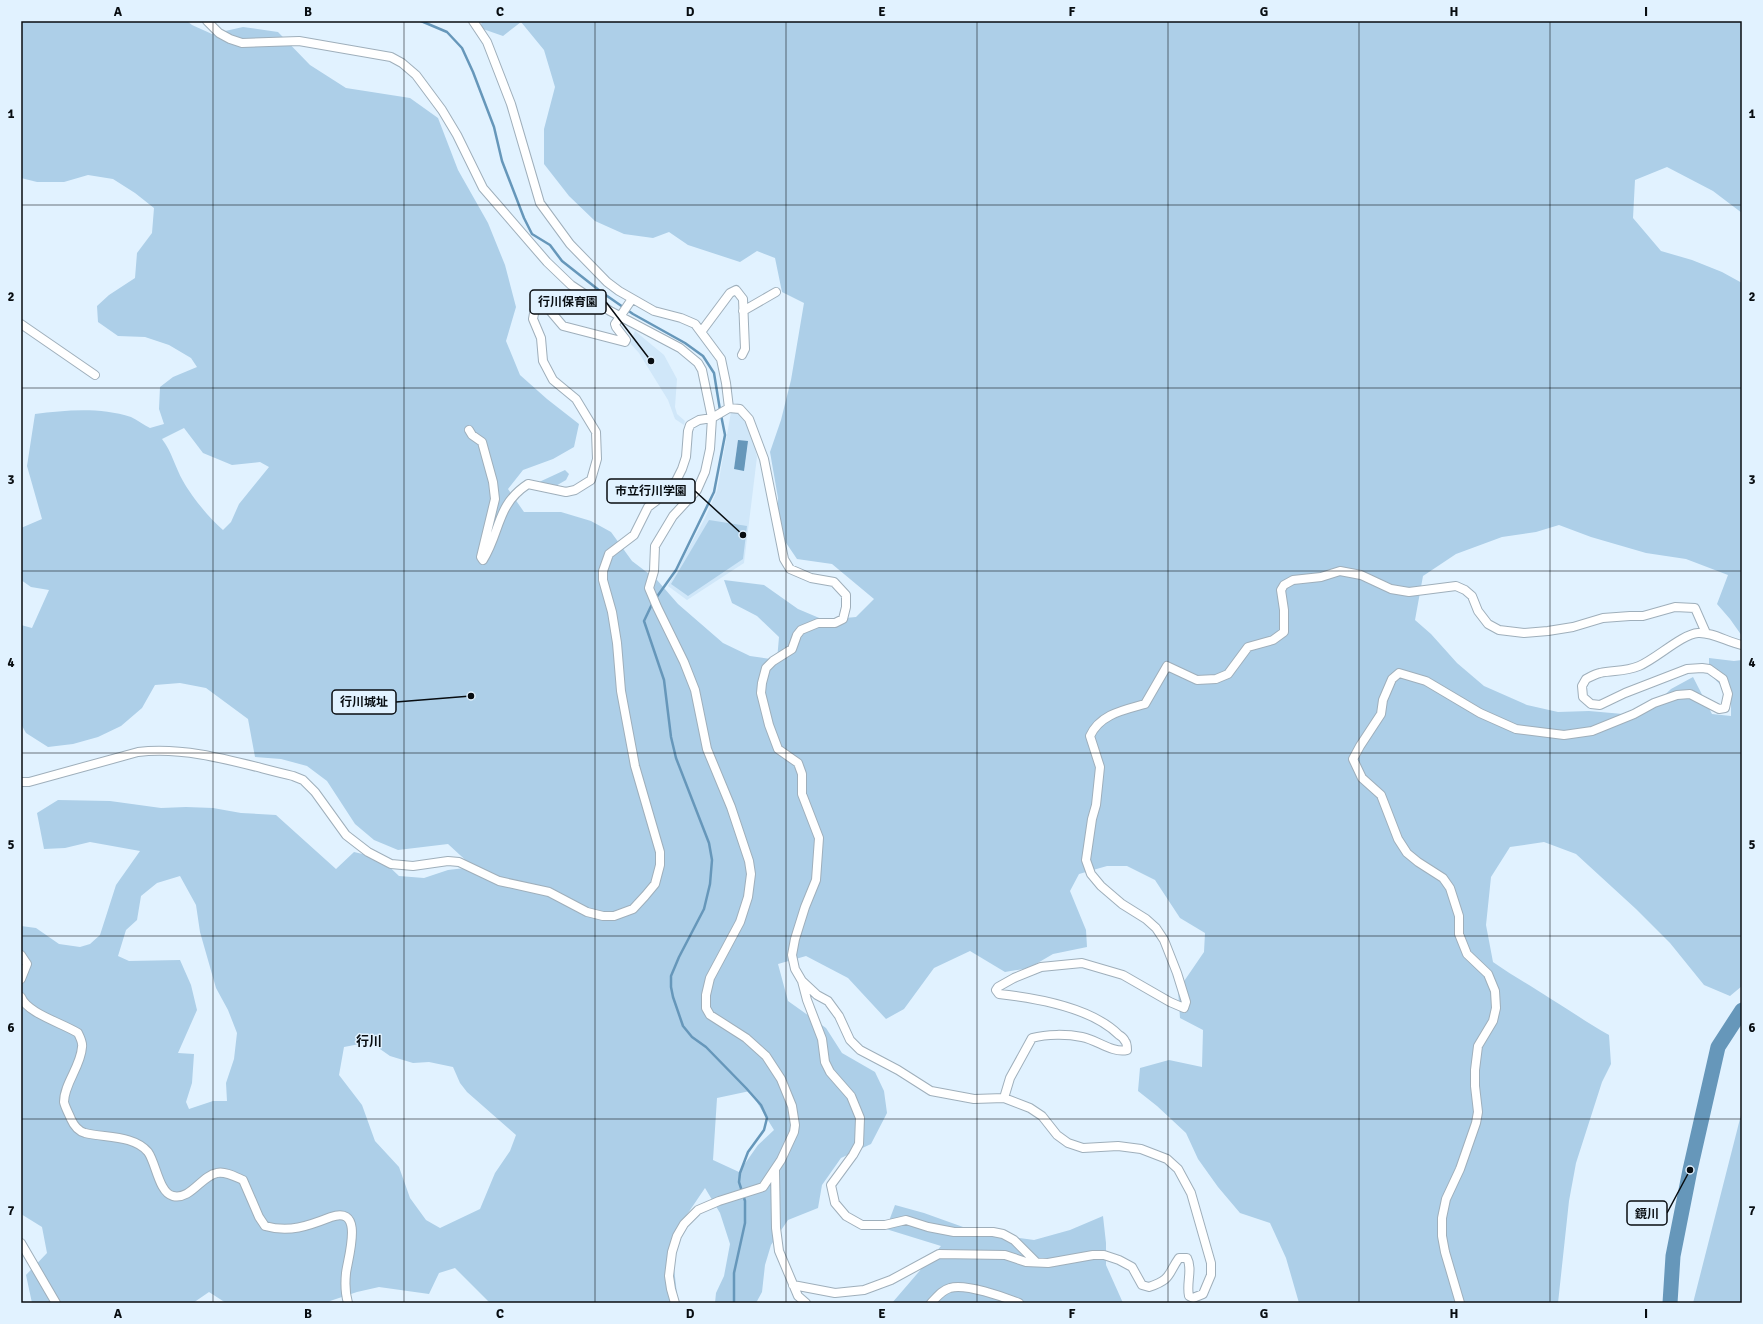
<svg xmlns="http://www.w3.org/2000/svg" width="1763" height="1324" viewBox="0 0 1763 1324" font-family="Signika,'Noto Sans JP',sans-serif">
<rect width="100%" height="100%" fill="#e1f2ff"/>
<path fill="#d0e7f9" d="M635,331l29,24 13,24 -2,28 2,7 8,7 -1,4 -9,-6 -7,-19 -29,-47 -9,-10z
M739,411l10,13 8,33 -13,106 -57,37 -19,-14 37,-68 12,-27 14,-79z"/>
<path fill="#adcfe8" fill-rule="evenodd" d="M21,21h166l5,4 20,9 31,-7 35,5 32,33 36,23 64,10 28,20 20,52 30,53 17,42 11,42 -10,34 14,34 27,24 32,25 -5,23 -21,12 -30,11 -15,19 16,23h37l30,9 20,11 21,29 25,19 21,24 45,39 27,13 27,4 2,-23 -22,-21 -25,-13 -8,-23 40,5 34,24 26,11 32,-3 18,-18 -42,-35 -35,-5 -19,-28v-33l-8,-46 11,-32 10,-40 13,-77 -22,-11 -7,-34 -18,-7 -17,11 -52,-17 -19,-13 -16,6 -29,-4 -29,-13 -26,-25 -25,-32v-35l11,-42 -11,-37 -23,-28 -18,14 -23,-8 2,-7h1260v192l-29,-22 -46,-24 -32,13 -2,38 28,33 31,9 30,12 20,11v353l-12,-17 -13,-15 11,-29 -42,-16 -40,-6 -55,-16 -32,-12 -23,7 -34,5 -46,17 -33,22 -8,44 16,14 26,29 27,23 43,19 31,7 31,-1 34,3 28,-6 20,-19 22,-12 19,37 19,2v-20l-22,-23v-15l25,3 8,-1v326l-12,10 -26,-11 -34,-42 -34,-34 -60,-55 -32,-12 -34,5 -19,30 -5,48 7,37c20,14 38,24 58,37 20,12 38,25 58,36l2,29 -9,18 -26,81 -7,38 -11,102h-259l-13,-45 -16,-35 -30,-10 -22,-26 -20,-28 -12,-26 -29,-27 -19,-15 2,-23 29,-8 33,7 1,-37 -23,-12 -2,-28 26,-38 1,-19 -25,-15 -25,-38 -28,-14h-20l-28,8 -9,17 16,39 1,17 -34,7 -24,14 -24,4 -35,-21 -36,17 -30,41 -18,10 -38,-41 -42,-22 -28,8 10,37 38,27 16,25 33,19 9,19 3,22 -16,31 -30,14 -19,27 -4,23 -30,12 -17,25 -6,20 -3,27 -6,11h-41l1,-10 8,-17 6,-32 -10,-31 -15,-25 -21,31 -11,40 5,44h-188l-35,-35 -16,5 -10,21 -50,-7 -22,5 -27,9 -1,2h-103l-17,-11 -16,11h-161l-6,-28 21,-22 -5,-26 -21,-13v-288l15,2 23,16 21,3 10,-3 10,-9 16,-50 24,-34 -50,-9 -25,6 -21,1 -7,-36 21,-13 52,1 51,7 25,-1 27,1 28,5 35,2 60,54 18,-17 26,6 19,18 25,2 24,-8 25,-3 -25,-23 -50,6 -24,-10 -19,-16 -28,-43 -20,-15 -26,-7 -26,-2 -7,-38 -42,-31 -26,-5 -25,2 -13,23 -21,18 -23,11 -25,7 -25,3 -22,-14 -5,-9v-99l11,3 17,-38 -18,-3 -10,-7v-52l21,-9 -15,-53 8,-52c31,-4 65,-7 96,3 6,3 13,8 19,11l14,-4 -5,-15 1,-22 13,-10 24,-10 -6,-9 -22,-13 -24,-8 -27,-1 -20,-14 -1,-16 12,-11 26,-17 2,-25 15,-20 2,-25 -19,-15 -22,-14 -25,-4 -24,7h-27l-16,-4zM184,428l19,25 29,12 28,-3 9,5 -30,37 -8,18 -8,8c-14,-12 -31,-33 -40,-49 -8,-14 -11,-29 -21,-42zM180,876l16,29 4,27 16,56 12,22 9,23 -3,26 -8,24 1,18h-14l-24,8 -3,-7 6,-19 2,-29 -16,-1 19,-43 -6,-25 -11,-25 -51,1 -11,-5 8,-26 11,-10 4,-24 16,-13zM370,1042l20,14 23,7 16,-1 24,5 7,16 7,9 49,43 -6,16 -15,22 -15,36 -40,19 -14,-8 -16,-22 -11,-31 -24,-26 -13,-36 -23,-30 5,-28zM750,1091l24,39 -16,15 -19,27 -26,-12 4,-62z
M565,470l4,4 -3,6 -12,7 -17,-4z
M709,520l38,6 -4,33 -55,37 -17,-12z
M1742,1111v192h-49z
M895,1205l29,8 53,19 57,8 36,-10 33,-14 3,27v22l17,38h-231l49,-57 -55,-17z"/>
<path fill="#6697ba" d="M738,440l10,1 -4,30 -10,-2z"/>
<g fill="none" stroke-linecap="round" stroke-linejoin="round">
<path stroke="#6697ba" stroke-width="2.5" d="M421,21l26,11 15,16 11,24 21,55 8,34 22,57 8,16 18,11 12,16 38,30 33,23 52,29 18,13 11,17 6,37
M656,598l20,-28 38,-78 11,-57 -4,-20
M653,602l-9,19 20,59 7,57 5,21 33,85 3,17 -2,24 -6,25 -25,48 -8,19v11l2,10 10,29 9,11 14,10 40,41 15,17 6,13 -3,12 -16,22 -8,21 -1,9 6,19v22l-11,50v30"/>
<path stroke="#6697ba" stroke-width="15" d="M1670,1303l3,-47 17,-86 28,-123 24,-37"/>
<defs>
<path id="street" d="M207,21l12,12 11,6 12,4 57,-2 92,16 11,6 14,12 26,35 15,25 26,53 64,74 24,23 39,26 70,37 18,15 4,7 10,48 -2,31 -5,23 -8,18 -24,26 -18,30 -1,25 -5,17 8,19 27,55 11,28 12,59 24,58 18,54 2,13 -3,23 -8,25 -30,56 -4,17v13l4,7 36,23 20,18 15,23 11,27 3,19 -1,7 -13,28 -18,27 -44,14 -21,9 -14,14 -7,12 -5,16 -3,24 2,13 4,14
M473,21l14,21 24,62 29,99 30,41 37,38 12,9 35,20 27,7 14,6 26,35 5,24 3,25
M743,311l33,-19
M21,324l74,51
M701,332l29,-39 6,-3 7,9 2,50 -3,6
M469,430l3,5 10,7 11,40 2,17 -14,58 2,3c18,-29 13,-55 45,-76l38,8 9,-2 16,-10 6,-21 -1,-27 -20,-33 -23,-19 -10,-19 -2,-23 -8,-19 2,-11 4,-5 7,3 17,20 62,16 1,-2 -10,-13 -1,-3 17,-25
M21,782h8l109,-30c52,-6 104,12 155,24l10,4 12,12 31,43 22,17 23,12 22,2 35,-5 11,1 40,19 50,11 38,20 16,4h11l19,-7 12,-13 10,-12 5,-19v-13l-25,-86 -14,-75 -4,-48 -5,-31 -9,-32v-9l6,-17 25,-19 14,-28 8,-6 9,-12 11,-8 6,-12 4,-12 2,-26 2,-6 9,-5 13,-2 17,-10 11,1 9,10 15,40 20,100 6,10 21,9 23,4 12,13v12l-3,12 -8,4h-17l-17,7 -4,5 -5,14 -19,12 -7,7 -4,15 -1,10 8,32 9,24 20,14 4,11v20l17,44 -3,42 -11,27 -10,32 -3,16 3,14 7,12 15,14 11,6 11,15 11,24 10,10 38,20 33,21 43,8 30,-1 26,10 12,8 15,19 11,8 15,5 35,-2 23,3 26,10 11,10 13,24 20,70v12l-8,19 -10,4 -4,-2c-3,-13 4,-27 -2,-38h-8c-12,17 -7,21 -30,29l-7,-2 -10,-18 -13,-7 -15,-5h-11l-45,8 -22,-1 -21,-7 -66,-1 -48,26 -27,10 -29,3 -42,-8
M21,955l6,9 -6,15
M802,981l5,19 15,39 3,23 5,10 21,24 9,22 -1,26 -6,11 -22,30 4,18 11,13 16,9h23l21,-5 22,7 26,5h39l10,2 11,6 22,22
M21,997c6,16 41,26 57,36 2,4 5,10 4,14 -1,19 -18,37 -18,55 1,5 5,12 7,17 3,7 7,12 14,14 20,5 49,2 63,19 8,11 11,41 25,44 18,4 28,-20 44,-23 8,-2 19,4 26,7l16,37 6,9c24,7 43,0 66,-9 34,-12 17,40 15,56 -1,10 -1,20 2,30
M1004,1098l6,-20 22,-40c15,-4 35,-4 50,-1 16,3 29,16 45,13 0,-3 0,-7 -2,-9 -1,-2 -4,-5 -6,-6 -27,-27 -83,-37 -120,-41l-3,-4 2,-3 16,-9 27,-11 41,-4 41,12 47,27 14,6 2,-6 -9,-29 -13,-33 -8,-12 -10,-9 -24,-15 -21,-18 -10,-12 -5,-14 6,-41 4,-14 4,-38 -10,-31c10,-22 34,-26 55,-32l22,-38 30,14 19,-1 12,-5 20,-27 25,-7 11,-8v-22l-3,-20 3,-5 9,-5 28,-3 19,-6 21,4 30,14 18,3 47,-6 9,4 7,6 6,15 10,13 11,6 25,3 24,-2 25,-4 30,-9 27,-2h13l32,-9 20,1 11,25
M775,1170l1,58 3,23 19,45 8,7
M21,1243l35,60
M931,1303c6,-6 11,-13 19,-15 15,-5 54,9 69,15
M1460,1303l-15,-51 -3,-16v-18l4,-19 14,-30 16,-46 2,-11 -3,-26v-16l3,-24 15,-25 3,-13 -1,-17 -7,-17 -21,-20 -8,-20v-18l-9,-28 -7,-10 -25,-16 -11,-9 -9,-14 -17,-44 -19,-17 -9,-19 7,-13 21,-32 2,-14 9,-21 7,-6 27,8 54,32 36,16 48,6 28,-4 42,-17 20,-11 23,-8 13,-1 29,15 6,-1 3,-14 -5,-15 -14,-10 -7,-1 -15,1 -62,24 -25,12 -9,-1 -8,-7 -1,-11 4,-7c4,-2 9,-5 14,-6 13,-3 25,-1 39,-7 17,-7 43,-32 59,-33 15,-1 29,9 44,12"/>
</defs>
<use href="#street" stroke="#9fafbb" stroke-width="10"/>
<use href="#street" stroke="#fff" stroke-width="8"/>
</g>
<path fill="none" stroke="#080d11" stroke-width="1" stroke-opacity="0.55" d="M213,21v1282M404,21v1282M595,21v1282M786,21v1282M977,21v1282M1168,21v1282M1359,21v1282M1550,21v1282M21,205h1721M21,388h1721M21,571h1721M21,753h1721M21,936h1721M21,1119h1721"/>
<g text-anchor="middle" dominant-baseline="central" stroke-width="3" stroke-linejoin="round" paint-order="stroke">
<g font-size="13" font-weight="bold" fill="#080d11" stroke="#e1f2ff">
<text x="369" y="1042">行川</text>
</g>
</g>
<path fill="none" stroke="#080d11" stroke-width="1.5" d="M651 361L606 302M743 535L695 491M471 696L396 702M1690 1170L1667 1213"/>
<g fill="#080d11" stroke="#e1f2ff" stroke-width="1.5">
<circle cx="651" cy="361" r="4"/>
<circle cx="743" cy="535" r="4"/>
<circle cx="471" cy="696" r="4"/>
<circle cx="1690" cy="1170" r="4"/>
</g>
<g fill="#e1f2ff" stroke="#080d11" stroke-width="1.5">
<rect x="530" y="290" width="76" height="24" rx="4"/>
<rect x="607" y="479" width="88" height="24" rx="4"/>
<rect x="332" y="690" width="64" height="24" rx="4"/>
<rect x="1627" y="1201" width="40" height="24" rx="4"/>
</g>
<g font-size="12" text-anchor="middle" font-weight="bold" fill="#080d11">
<text x="568" y="306">行川保育園</text>
<text x="651" y="495">市立行川学園</text>
<text x="364" y="706">行川城址</text>
<text x="1647" y="1218">鏡川</text>
</g>
<rect width="1763" height="1324" fill="none" stroke="#e1f2ff" stroke-width="44"/>
<rect x="22" y="22" width="1719" height="1280" fill="none" stroke="#080d11" stroke-width="1.5"/>
<g font-size="13" text-anchor="middle" font-weight="bold" fill="#080d11">
<text x="118" y="16">A</text>
<text x="308" y="16">B</text>
<text x="500" y="16">C</text>
<text x="690" y="16">D</text>
<text x="882" y="16">E</text>
<text x="1072" y="16">F</text>
<text x="1264" y="16">G</text>
<text x="1454" y="16">H</text>
<text x="1646" y="16">I</text>
<text x="11" y="118">1</text>
<text x="1752" y="118">1</text>
<text x="11" y="301">2</text>
<text x="1752" y="301">2</text>
<text x="11" y="484">3</text>
<text x="1752" y="484">3</text>
<text x="11" y="667">4</text>
<text x="1752" y="667">4</text>
<text x="11" y="849">5</text>
<text x="1752" y="849">5</text>
<text x="11" y="1032">6</text>
<text x="1752" y="1032">6</text>
<text x="11" y="1215">7</text>
<text x="1752" y="1215">7</text>
<text x="118" y="1318">A</text>
<text x="308" y="1318">B</text>
<text x="500" y="1318">C</text>
<text x="690" y="1318">D</text>
<text x="882" y="1318">E</text>
<text x="1072" y="1318">F</text>
<text x="1264" y="1318">G</text>
<text x="1454" y="1318">H</text>
<text x="1646" y="1318">I</text>
</g>
</svg>
